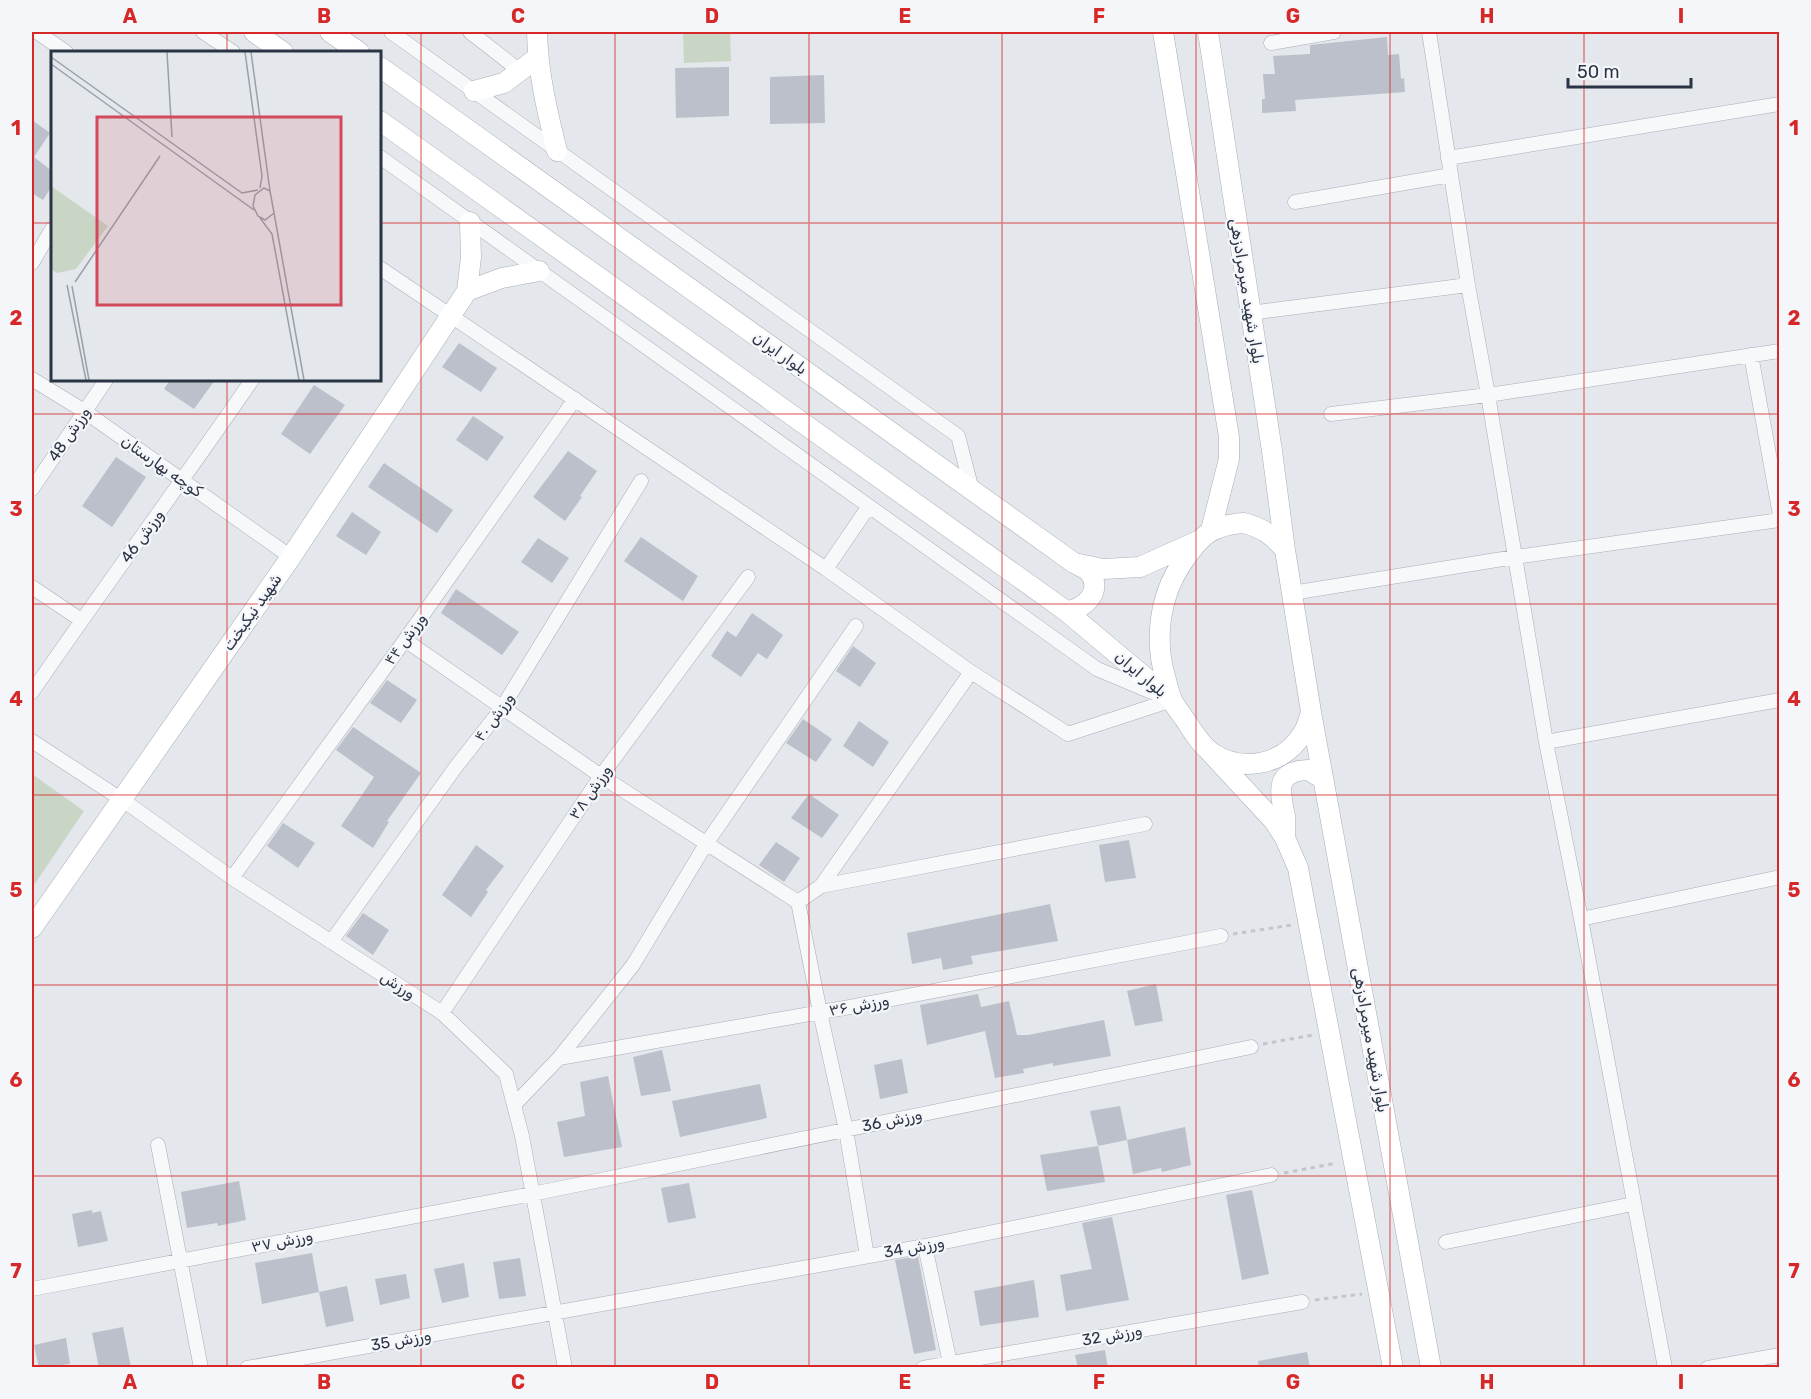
<svg xmlns="http://www.w3.org/2000/svg" width="1811" height="1399" viewBox="0 0 1811 1399" font-family="Rubik,Vazirmatn,sans-serif">
<rect width="100%" height="100%" fill="#e4e7ec"/>
<path fill="#c9d6c5" d="M683,32h47l1,29 -47,2z
M32,774l52,37 -52,77z"/>
<path fill="#bbc0ca" d="M1387,37l1,18 11,-1 2,25 3,-1 1,14 -110,8 1,11 -34,2v-14h3l-2,-25h12l-2,-18 37,-2v-9z
M729,67v49l-53,2 -1,-50z
M824,75l1,48 -55,1v-47z
M32,120l18,13 -16,24 18,14v15l-9,14 -11,-7z
M459,343l38,25 -16,24 -39,-25z
M170,380h45l-21,29 -30,-20z
M314,385l31,20 -35,49 -29,-20z
M473,416l31,21 -17,24 -31,-21z
M568,451l29,20 -17,25 2,1 -17,24 -32,-24z
M116,457l30,20 -34,50 -30,-21z
M384,463l69,47 -16,23 -69,-46z
M352,512l29,20 -15,23 -30,-19z
M641,537l57,39 -15,25 -59,-40z
M538,538l31,20 -17,25 -31,-21z
M456,589l63,43 -17,23 -61,-42z
M752,613l31,22 -16,24 -9,-6 -17,24 -30,-21 16,-25 9,6z
M853,646l23,17 -16,24 -24,-16z
M387,680l30,20 -16,23 -31,-20z
M803,719l29,20 -16,23 -30,-19z
M859,721l30,21 -16,25 -30,-21z
M353,727l68,46 -34,48 2,1 -16,26 -32,-22 33,-49 -38,-27z
M809,794l30,21 -17,23 -31,-20z
M283,823l32,20 -17,25 -31,-22z
M1129,840l7,38 -31,4 -6,-37z
M776,842l24,16 -16,24 -25,-17z
M476,845l28,21 -18,24 2,2 -17,25 -29,-22z
M1050,904l8,37 -87,15 2,8 -30,6 -2,-12 -29,6 -5,-31z
M363,913l26,17 -16,25 -27,-19z
M1156,984l7,37 -28,5 -8,-35z
M978,994l3,13 28,-6 8,34h11l76,-15 7,36 -58,10v-3l-30,6 1,4 -29,5 -10,-47 -58,14 -7,-40z
M662,1050l9,41 -30,5 -8,-39z
M902,1059l6,34 -28,6 -6,-34z
M608,1076l14,71 -58,10 -7,-35 28,-6 -5,-34z
M760,1084l7,34 -87,19 -8,-36z
M1120,1106l7,34 -29,6 -8,-35z
M1185,1127l6,38 -29,7 -1,-4 -28,6 -6,-34z
M1098,1146l7,36 -58,9 -7,-36z
M239,1181l7,39 -28,6 -1,-3 -30,5 -6,-36z
M689,1183l7,35 -28,5 -7,-35z
M1252,1190l17,84 -27,6 -16,-85z
M92,1210v3l9,-2 7,30 -30,6 -6,-33z
M1112,1217l17,83 -63,11 -6,-36 32,-6 -10,-46z
M312,1253l7,39 -57,12 -7,-41z
M918,1256l18,94 -22,4 -19,-94z
M520,1258l6,38 -27,3 -6,-37z
M464,1263l5,34 -27,6 -8,-34z
M406,1274l4,24 -30,7 -5,-26z
M1034,1280l5,37 -59,9 -6,-35z
M347,1286l7,35 -28,6 -7,-35z
M123,1327l8,41h-32l-7,-35z
M66,1338l4,26 -9,1 1,3h-23l-5,-23z
M1105,1350l3,18h-30l-3,-13z
M1307,1352l3,16h-51l-1,-7z"/>
<g fill="none" stroke-linecap="round" stroke-linejoin="round">
<defs>
<path id="street" d="M37,32l29,20
M203,32l30,20
M391,32l567,404 14,54
M470,32l50,39
M1429,32l39,253 20,110 58,347 35,177 84,449
M1271,43l63,-11
M380,157l717,512 62,26
M1448,158l332,-54
M1295,202l156,-27
M32,263l20,-34
M380,268l446,301 145,103 97,62 104,-34
M1250,313l218,-28
M1751,355l29,160
M32,379l52,32 207,146
M1331,414l157,-19 292,-44
M32,489l74,-109
M826,569l43,-63
M32,587l49,33
M1292,593l223,-36 265,-37
M405,640l196,136 197,126 22,110 26,118 21,126
M32,692c72,-105 148,-207 220,-312
M32,741l95,62 105,75 210,135 64,61 16,62 43,232
M1546,742l234,-42
M232,878l173,-238 170,-241
M821,886l324,-62
M798,902l23,-16 150,-214
M1581,919l199,-42
M331,942l124,-174 47,-60 139,-227
M442,1013l159,-237 147,-199
M559,1058l74,-93 73,-121 150,-218
M515,1104l44,-46 291,-51 371,-71
M158,1145l43,223
M1446,1242l187,-38
M925,1246l25,117
M32,1289l500,-95 719,-147
M247,1368l678,-122 346,-71
M923,1368l379,-66
M1708,1368l72,-13"/>
<path id="secondary" d="M254,32l29,20
M330,32l29,20
M537,32c1,41 10,79 20,119
M1163,32l66,405v22l-18,71
M1208,32l64,419 13,99
M380,67l694,496 29,6 37,-2 58,-26
M474,91l30,-8 34,-26
M380,121l686,490 106,89
M467,291l35,-13 37,-7
M1244,523c18,5 29,12 41,27l26,162c-2,7 -4,15 -8,21 -19,32 -60,40 -91,20 -11,-8 -19,-21 -26,-32 -4,-6 -9,-12 -13,-19 -3,-6 -5,-14 -7,-22 -12,-39 -7,-83 16,-117 18,-26 28,-38 62,-40z
M1066,611c19,-1 39,-22 22,-40 -3,-3 -9,-5 -12,-7
M1311,712l120,656
M1210,752l64,69 11,17 13,30 95,500
M1285,836c0,-7 1,-13 0,-20 -5,-24 -11,-45 23,-46l15,9
M32,928l259,-371 176,-266 4,-34 -1,-35"/>
</defs>
<use href="#street" stroke="#a9aeb7" stroke-width="15"/>
<use href="#secondary" stroke="#a9aeb7" stroke-width="21"/>
<path stroke="#c2c5cb" stroke-width="3" stroke-dasharray="4.5 4.5" stroke-linecap="butt" d="M1233,934l59,-9
M1263,1044l50,-9
M1284,1173l53,-10
M1315,1300l47,-6"/>
<use href="#street" stroke="#f7f8fa" stroke-width="14"/>
<use href="#secondary" stroke="#fff" stroke-width="20"/>
</g>
<path fill="none" stroke="#d62828" stroke-width="1.5" stroke-opacity="0.55" d="M227,32v20M421,32v1336M615,32v1336M809,32v1336M1002,32v1336M1196,32v1336M1390,32v1336M1584,32v1336M32,223h20M380,223h1400M227,380v988M32,414h1748M32,604h1748M32,795h1748M32,985h1748M32,1176h1748"/>
<g text-anchor="middle" dominant-baseline="central" stroke-width="4.5" stroke-linejoin="round" paint-order="stroke">
<g font-size="16" fill="#2b3445" stroke="#f4f6f9">
<text transform="translate(1247 291) rotate(81)">بلوار شهید میرمرادزهی</text>
<text transform="translate(780 353) rotate(35)">بلوار ایران</text>
<text transform="translate(69 434) rotate(-56)">ورزش 48</text>
<text transform="translate(162 466) rotate(35)">کوچه بهارستان</text>
<text transform="translate(142 536) rotate(-54)">ورزش 46</text>
<text transform="translate(252 612) rotate(-55)">شهید نیکبخت</text>
<text transform="translate(405 639) rotate(-54)">ورزش ۴۴</text>
<text transform="translate(1141 674) rotate(40)">بلوار ایران</text>
<text transform="translate(494 717) rotate(-54)">ورزش ۴۰</text>
<text transform="translate(590 792) rotate(-55)">ورزش ۳۸</text>
<text transform="translate(398 985) rotate(33)">ورزش</text>
<text transform="translate(859 1005) rotate(-10)">ورزش ۳۶</text>
<text transform="translate(1371 1040) rotate(80)">بلوار شهید میرمرادزهی</text>
<text transform="translate(892 1120) rotate(-12)">ورزش 36</text>
<text transform="translate(282 1241) rotate(-11)">ورزش ۳۷</text>
<text transform="translate(914 1247) rotate(-10)">ورزش 34</text>
<text transform="translate(1112 1335) rotate(-10)">ورزش 32</text>
<text transform="translate(401 1340) rotate(-10)">ورزش 35</text>
</g>
</g>
<g transform="translate(51 51)">
<rect width="330" height="330" fill="#e4e7ec"/>
<path d="M0,135l57,40 -32,43 -19,4 -6,-4z" fill="#c9d6c5"/>
<path fill="none" stroke="#9a9fa9" stroke-width="1.5" d="M116,1l5,85M194,1l17,124 -2,12M200,1l19,139M0,6l191,136 16,-3M0,13l203,146M213,137l6,3 4,22 -9,7 -7,-4 -5,-10 2,-11zM223,162l30,167M209,167l12,16 27,146M24,231l85,-126M16,234l19,95M21,235l17,94"/>
<path fill="#d1495b" fill-opacity="0.15" stroke="#d1495b" stroke-width="3" d="M46,66h244v188h-244z"/>
<rect width="330" height="330" fill="none" stroke="#2b3445" stroke-width="3"/>
</g>
<rect width="1811" height="1399" fill="none" stroke="#f4f6f9" stroke-width="66"/>
<path d="M1568 78v9h123v-9" fill="none" stroke="#2b3445" stroke-width="3"/>
<text x="1577" y="78" font-size="18" fill="#2b3445" stroke="#f4f6f9" stroke-width="4.5" paint-order="stroke">50 m</text>
<rect x="33" y="33" width="1745" height="1333" fill="none" stroke="#d62828" stroke-width="2"/>
<g font-size="20" text-anchor="middle" font-weight="bold" fill="#d62828">
<text x="130" y="23">A</text>
<text x="324" y="23">B</text>
<text x="518" y="23">C</text>
<text x="712" y="23">D</text>
<text x="905" y="23">E</text>
<text x="1099" y="23">F</text>
<text x="1293" y="23">G</text>
<text x="1487" y="23">H</text>
<text x="1681" y="23">I</text>
<text x="16" y="135">1</text>
<text x="1794" y="135">1</text>
<text x="16" y="325">2</text>
<text x="1794" y="325">2</text>
<text x="16" y="516">3</text>
<text x="1794" y="516">3</text>
<text x="16" y="706">4</text>
<text x="1794" y="706">4</text>
<text x="16" y="897">5</text>
<text x="1794" y="897">5</text>
<text x="16" y="1087">6</text>
<text x="1794" y="1087">6</text>
<text x="16" y="1278">7</text>
<text x="1794" y="1278">7</text>
<text x="130" y="1389">A</text>
<text x="324" y="1389">B</text>
<text x="518" y="1389">C</text>
<text x="712" y="1389">D</text>
<text x="905" y="1389">E</text>
<text x="1099" y="1389">F</text>
<text x="1293" y="1389">G</text>
<text x="1487" y="1389">H</text>
<text x="1681" y="1389">I</text>
</g>
</svg>
